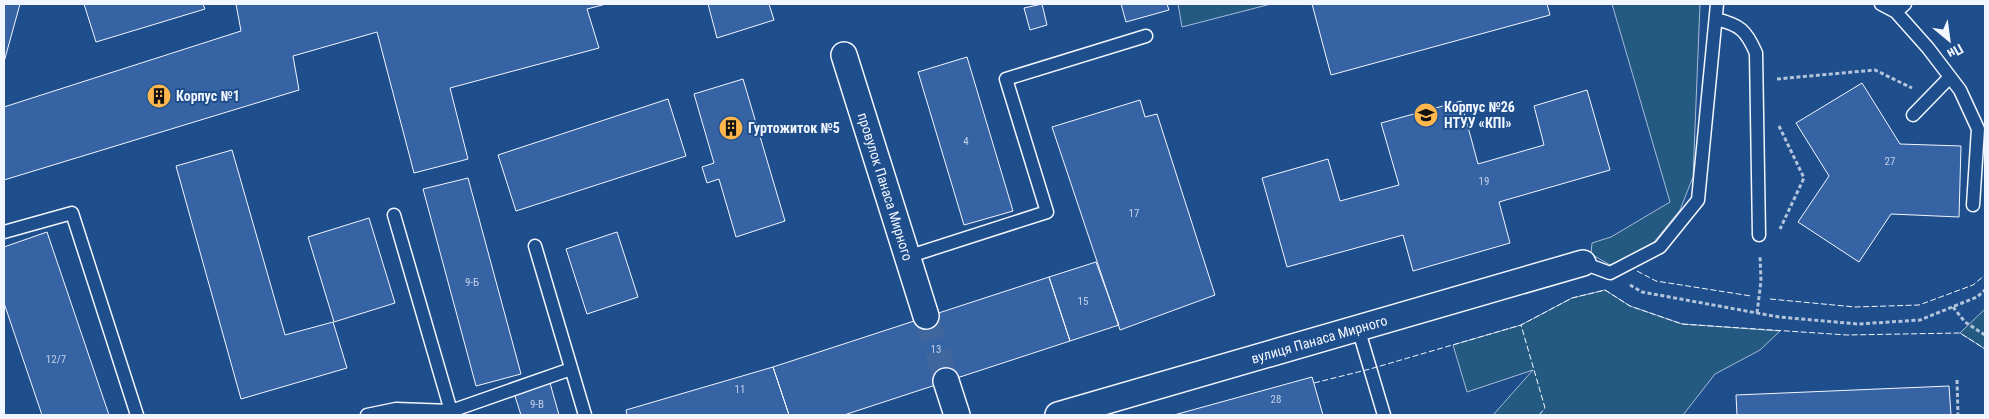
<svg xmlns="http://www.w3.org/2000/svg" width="1989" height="419" viewBox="0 0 1989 419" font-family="'Roboto Condensed',sans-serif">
<rect width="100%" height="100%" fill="#1f4e8c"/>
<path fill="#245a82" stroke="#a8bbd7" d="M1178,4h93l-89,23z
M1612,4h88l-7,173 -13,33 -30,37 -40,18 -19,-11 1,-11 19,-6 59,-35z
M1605,290l25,16 52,18 98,7 -20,19 -45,24 -32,41h-190l40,-45 -66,22 -14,-47 68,-20 51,-27z
M1985,309v40l-25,-16z"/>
<path fill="#3563a3" stroke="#f2f6ff" d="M4,4h16l-16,58z
M84,4h119l2,5 -109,33z
M236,4h370l-19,5 12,39 -149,40 18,71 -54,14 -37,-141 -84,24 6,34 -295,90v-73l237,-76z
M708,4h61l5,16 -57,18z
M1042,4l5,21 -17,5 -6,-22z
M1121,4h46l2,6 -43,12z
M1312,4h235l3,11 -219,60z
M967,57l46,154 -49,14 -46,-153z
M743,79l42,142 -49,16 -17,-58 -12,4 -5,-16 12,-4 -20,-69z
M1862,83l38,61 61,2 -2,71 -68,-3 -32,48 -61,-40 31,-46 -33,-53z
M1587,90l23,80 -111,32 11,41 -97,28 -10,-36 -116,32 -25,-89 66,-19 12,42 59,-16 -18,-62 80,-22 17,63 66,-19 -10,-39z
M668,99l18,57 -170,55 -18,-56z
M1140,100l5,17 12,-3 58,181 -95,35 -68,-203z
M232,150l53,185 48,-13 14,46 -106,31 -65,-233z
M468,178l53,196 -45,12 -53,-197z
M369,218l26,85 -61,19 -26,-85z
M47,232l62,183h-67l-38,-112v-56z
M617,232l21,65 -51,17 -21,-65z
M1096,262l23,63 -49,16 -21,-64z
M1049,277l21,64 -226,74h-55l-16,-48z
M773,367l16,48h-162l-1,-5z
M1312,377l11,38h-149z
M550,383l9,32h-38l-7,-22z
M1949,386l2,29h-214l-1,-20z"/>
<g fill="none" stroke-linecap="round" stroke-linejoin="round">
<path stroke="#3f679d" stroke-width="25" stroke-dasharray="25 12" stroke-linecap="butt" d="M926,316l20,65"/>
<defs>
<path id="lane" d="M1881,4l15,8 9,-8
M1896,12l32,36 32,42 18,39 -5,76
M1716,19c24,6 30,11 40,34l3,182
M1913,115l37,-38
M4,232l68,-19 65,202
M535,246l50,169
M907,257l140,-45 -41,-133 140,-43
M1583,263l27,10 50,-26 38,-47 19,-196
M1358,328l26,87
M367,415l29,-6 55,2 -57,-196
M451,415v-4l120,-42"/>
<g id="street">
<path id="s1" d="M844,55l82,261"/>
<path d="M946,381l11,34"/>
<path id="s2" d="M1058,415l525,-152"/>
</g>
</defs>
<use href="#lane" stroke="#f2f6ff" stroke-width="15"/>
<use href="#street" stroke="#f2f6ff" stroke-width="28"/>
<path stroke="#b3c4dc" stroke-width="3" stroke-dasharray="4 2.5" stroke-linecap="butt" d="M1777,79l98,-9 37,18
M1779,126l25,52 -24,51
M1630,285l12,7 137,25 79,7 62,-4 57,-23 8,-7
M1953,307l12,15 20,13
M1757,313l4,-32 -1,-25
M1957,380l1,35"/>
<use href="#lane" stroke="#1f4e8c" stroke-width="12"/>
<use href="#street" stroke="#1f4e8c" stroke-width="25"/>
<path stroke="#f2f6ff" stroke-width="1" stroke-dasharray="6 2.5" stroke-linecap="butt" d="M1637,271l19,10 95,15
M1770,299l85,8 64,-2 54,-20 12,-10
M1314,383l56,-14 151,-44
M1539,415l6,-7 -24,-83 51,-27 33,-8 25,16 52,18 165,11 113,-2 25,16"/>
</g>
<defs>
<symbol id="building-disc" viewBox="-11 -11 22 22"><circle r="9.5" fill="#ffb74d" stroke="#1f4e8c"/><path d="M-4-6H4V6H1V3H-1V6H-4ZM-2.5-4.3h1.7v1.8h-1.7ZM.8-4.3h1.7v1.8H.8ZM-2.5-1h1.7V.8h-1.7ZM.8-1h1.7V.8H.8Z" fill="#111"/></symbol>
<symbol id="university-disc" viewBox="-11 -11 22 22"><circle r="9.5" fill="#ffb74d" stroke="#1f4e8c"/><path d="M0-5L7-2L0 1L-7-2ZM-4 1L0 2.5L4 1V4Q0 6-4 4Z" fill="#111"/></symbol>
</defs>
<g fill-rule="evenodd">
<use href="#building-disc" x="145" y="82" width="28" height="28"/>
<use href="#university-disc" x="1412" y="101" width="28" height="28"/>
<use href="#building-disc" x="717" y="114" width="28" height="28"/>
</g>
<g text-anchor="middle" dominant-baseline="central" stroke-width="4" stroke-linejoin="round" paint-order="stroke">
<g font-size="11" fill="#c3d1e8">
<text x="966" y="141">4</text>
<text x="1890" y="161">27</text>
<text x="1484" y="181">19</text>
<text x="1134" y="213">17</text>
<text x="472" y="282">9-Б</text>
<text x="1083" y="301">15</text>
<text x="936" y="349">13</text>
<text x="56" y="359">12/7</text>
<text x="740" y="389">11</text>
<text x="1276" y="399">28</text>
<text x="537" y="404">9-В</text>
</g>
<g font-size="14" font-weight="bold" fill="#f2f6ff" stroke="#1f4e8c" text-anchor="start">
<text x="176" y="96">Корпус №1</text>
<text x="1444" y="107">Корпус №26<tspan x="1444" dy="16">НТУУ «КПІ»</tspan></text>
<text x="748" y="128">Гуртожиток №5</text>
</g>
<g font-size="14" fill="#f2f6ff" stroke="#1f4e8c">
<text stroke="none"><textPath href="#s1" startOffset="138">провулок Панаса Мирного</textPath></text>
<text stroke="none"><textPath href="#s2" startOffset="272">вулиця Панаса Мирного</textPath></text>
</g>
</g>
<rect width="1989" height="419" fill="none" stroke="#f2f6ff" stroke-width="10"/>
<g transform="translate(1949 40) rotate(151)" stroke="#1f4e8c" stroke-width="4" paint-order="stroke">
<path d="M0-4L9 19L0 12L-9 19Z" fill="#f2f6ff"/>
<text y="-8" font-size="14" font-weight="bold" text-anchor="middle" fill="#f2f6ff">Пн</text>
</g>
</svg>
